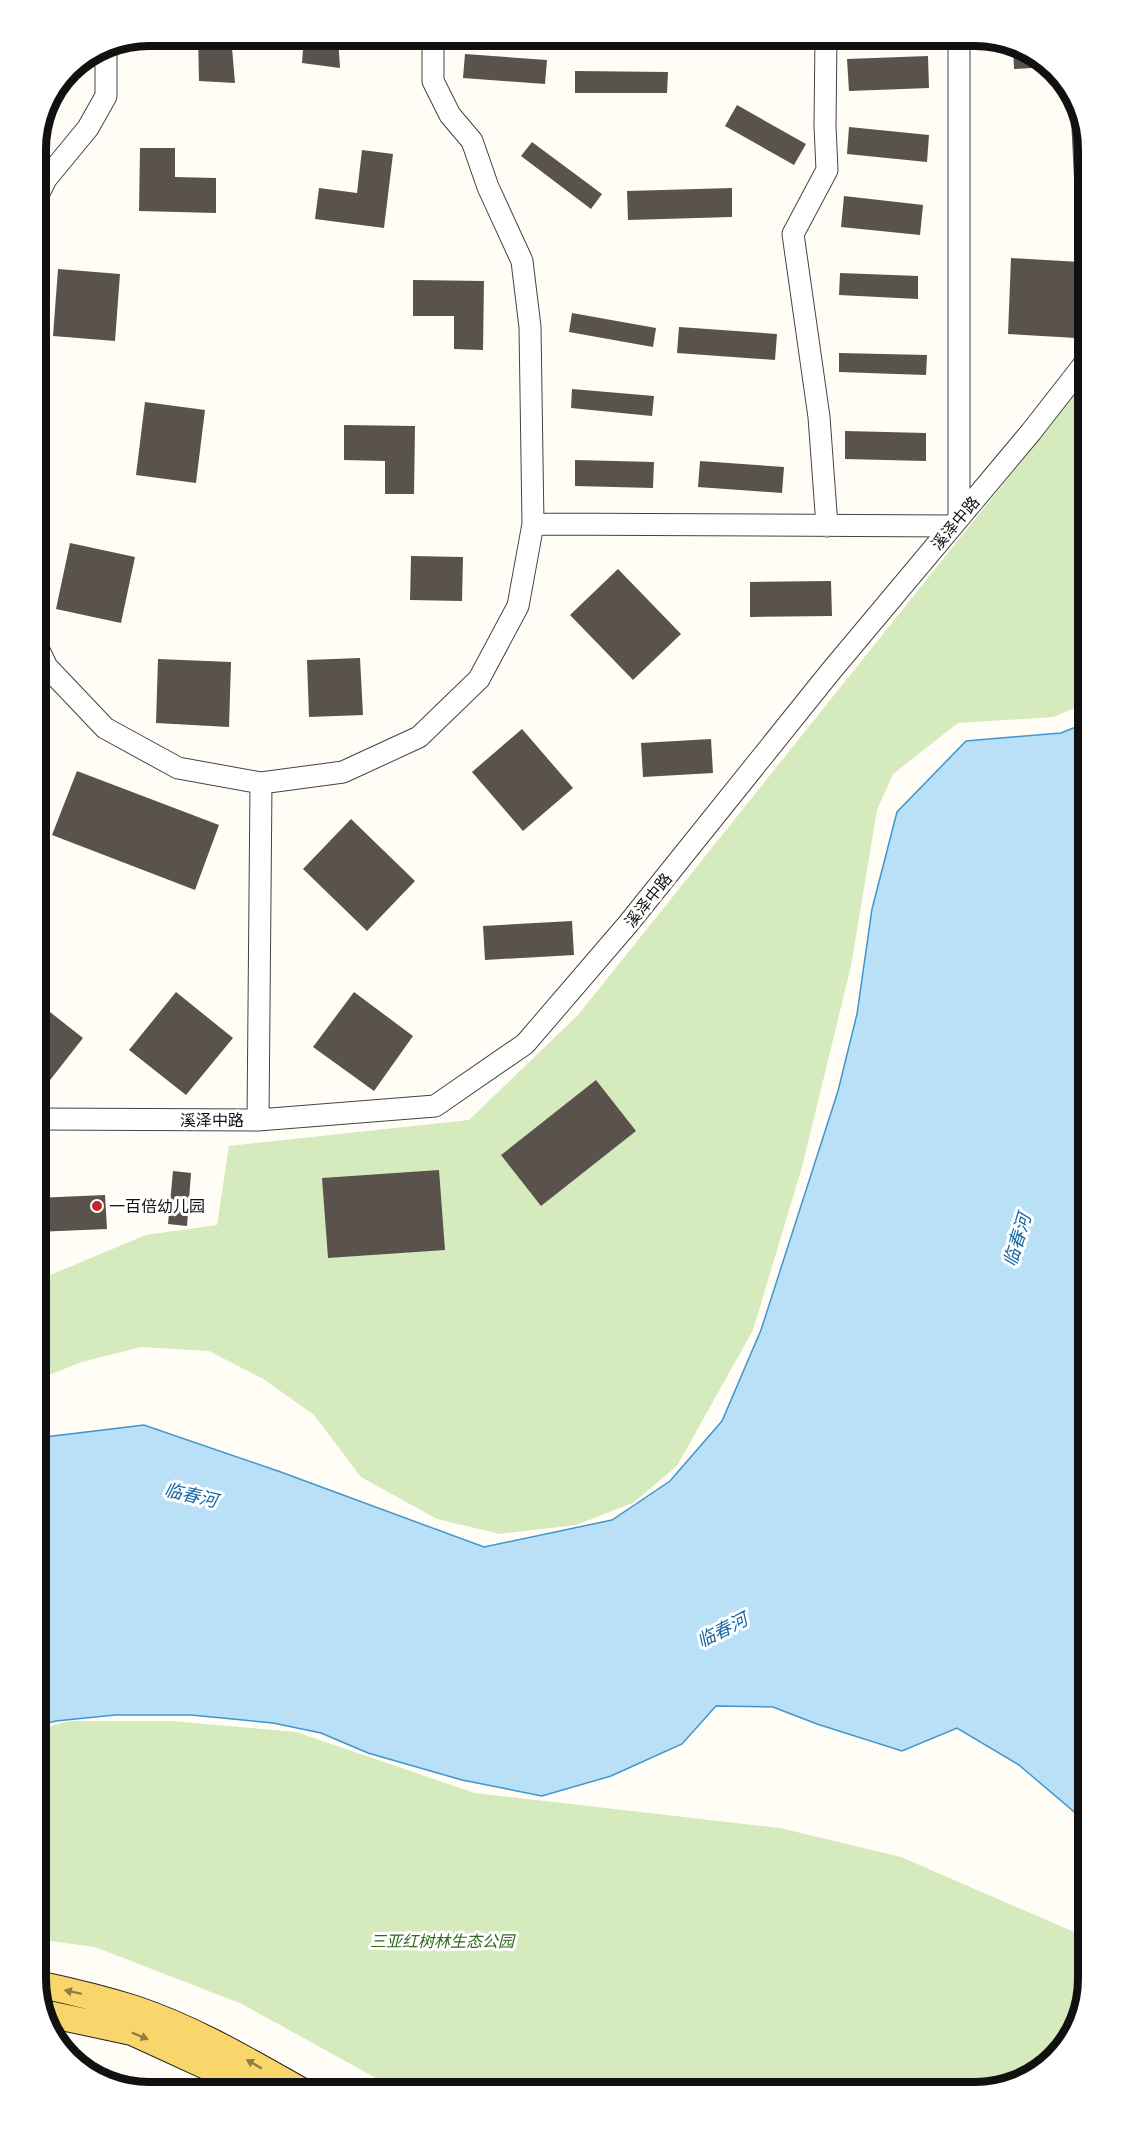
<svg xmlns="http://www.w3.org/2000/svg" width="1124" height="2129" viewBox="0 0 1124 2129" font-family="'IBM Plex Serif','Noto Sans SC',serif">
<rect width="100%" height="100%" fill="#fffdf5"/>
<path fill="#d5ebbd" d="M1088,378v324l-34,15 -96,6 -65,51 -16,36 -26,156 -49,201 -49,163 -76,136 -44,37 -57,22 -76,9 -63,-15 -76,-42 -47,-62 -49,-35 -56,-29 -68,-4 -59,15 -46,18v-99l110,-46 71,-10 12,-79 240,-26 109,-105z
M69,1721h103l124,11 179,61 305,35 121,29 187,81v42l-19,63 -51,41 -44,9h-571l-161,-89 -147,-57 -59,-8v-209z"/>
<path fill="#b9e0f7" stroke="#3f96cf" stroke-width="1.5" d="M1088,722v1106l-2,-6 -67,-57 -62,-37 -55,23 -85,-27 -44,-17 -57,-1 -34,38 -71,32 -69,20 -80,-16 -94,-27 -47,-20 -48,-10 -82,-8h-76l-59,6 -20,5 1,-288 107,-13 134,46 206,76 128,-27 58,-39 52,-60 39,-91 77,-239 19,-77 15,-105 25,-97 69,-71 95,-8z"/>
<path fill="#5a524d" d="M198,36h33l4,47 -36,-2z
M304,36h34l2,32 -38,-5z
M1013,47l25,8 10,12 -34,2z
M465,54l82,6 -2,24 -82,-6z
M928,56l1,32 -80,3 -2,-32z
M575,71l93,1 -1,21h-92z
M1070,99h3l6,7 9,44v48h-13z
M737,105l69,39 -12,21 -69,-39z
M849,127l80,8 -2,27 -80,-8z
M532,142l70,52 -11,15 -70,-53z
M140,148h35v29l41,1v35l-77,-2z
M362,150l31,4 -9,74 -69,-9 4,-31 38,5z
M732,188v29l-104,3 -1,-29z
M844,196l79,9 -3,30 -79,-8z
M1011,258l69,4 -4,76 -68,-4z
M58,269l62,5 -5,67 -62,-5z
M840,273l78,3v23l-79,-4z
M413,280l71,1 -1,69 -29,-1v-33h-41z
M572,313l84,15 -3,19 -84,-15z
M679,327l98,7 -2,26 -98,-7z
M839,353l88,2 -1,20 -87,-3z
M572,389l82,7 -2,20 -81,-8z
M145,402l60,8 -9,73 -60,-8z
M344,425l71,1 -1,68h-29v-33l-41,-1z
M845,431l81,2v28l-81,-2z
M575,460l79,2 -1,26 -78,-2z
M700,461l84,6 -2,26 -84,-6z
M70,543l65,14 -14,66 -65,-14z
M411,556l52,1 -1,44 -52,-1z
M618,569l63,65 -48,46 -63,-65z
M831,581l1,35 -82,1v-35z
M360,658l3,57 -54,2 -2,-57z
M158,659l73,3 -2,65 -73,-4z
M522,729l51,59 -50,43 -51,-59z
M711,739l2,34 -70,4 -2,-34z
M77,771l142,54 -24,65 -143,-55z
M351,819l64,62 -48,50 -64,-62z
M572,921l2,34 -89,5 -2,-34z
M176,992l57,46 -47,57 -57,-45z
M354,992l59,44 -39,55 -61,-44z
M36,1001l47,37 -47,60z
M596,1080l40,51 -95,75 -40,-51z
M439,1170l6,80 -117,8 -6,-80z
M173,1171l18,2 -4,53 -19,-2z
M105,1195l2,34 -71,3v-34z"/>
<g fill="none" stroke-linecap="round" stroke-linejoin="round">
<defs>
<path id="minor" d="M826,36l-1,90 2,44 -34,64 26,183 8,109
M36,199l10,-20 42,-51 18,-32v-51
M959,518v-482
M533,524l419,2
M36,644l11,23 58,61 73,40 83,15 82,-11 76,-35 60,-58 39,-73 15,-82 -3,-197 -8,-66 -34,-74 -16,-46 -22,-26 -17,-34v-45
M36,1119l222,1 177,-14 90,-62 103,-120 203,-253 200,-239 57,-73
M258,1120l3,-337"/>
<path id="major" d="M37,1984c33,7 66,15 98,25 60,20 115,53 170,84
M43,2013l89,19 133,61"/>
</defs>
<use href="#minor" stroke="#444" stroke-width="23"/>
<use href="#major" stroke="#222" stroke-width="28"/>
<use href="#minor" stroke="#fff" stroke-width="21"/>
<use href="#major" stroke="#f9d66b" stroke-width="26"/>
</g>
<defs><path id="oneway-solid" d="M-6-.8H1V-3.2L6.5 0L1 3.2V.8H-6Z" transform="scale(1.5)"/></defs>
<g fill="#917d42">
<use href="#oneway-solid" transform="translate(73 1992) rotate(-168)"/>
<use href="#oneway-solid" transform="translate(140 2036) rotate(23)"/>
<use href="#oneway-solid" transform="translate(254 2064) rotate(-150)"/>
</g>
<circle fill="#c4262e" stroke="#fff" stroke-width="2" cx="97" cy="1206" r="6"/>
<g text-anchor="middle" dominant-baseline="central" stroke-width="6" stroke-linejoin="round" paint-order="stroke">
<g font-size="16" fill="#111" stroke="#fff">
<text transform="translate(955 523) rotate(-50)">溪泽中路</text>
<text transform="translate(648 900) rotate(-51)">溪泽中路</text>
<text x="212" y="1120">溪泽中路</text>
</g>
<g font-size="16" fill="#111" stroke="#fff" text-anchor="start">
<text x="109" y="1206">一百倍幼儿园</text>
</g>
<g font-size="16" font-style="italic" fill="#2f6b1f" stroke="#fff">
<text x="442" y="1941">三亚红树林生态公园</text>
</g>
<g font-size="18" font-style="italic" fill="#1768a6" stroke="#fff">
<text transform="translate(1017 1240) rotate(-73)">临春河</text>
<text transform="translate(191 1495) rotate(13)">临春河</text>
<text transform="translate(722 1630) rotate(-27)">临春河</text>
</g>
</g>
<path d="M0 0H1124V2129H0ZM149 46H975A103 103 0 0 1 1078 149V1979A103 103 0 0 1 975 2082H149A103 103 0 0 1 46 1979V149A103 103 0 0 1 149 46Z" fill="#fff" fill-rule="evenodd"/>
<path fill="none" stroke="#111" stroke-width="8" d="M149 46H975A103 103 0 0 1 1078 149V1979A103 103 0 0 1 975 2082H149A103 103 0 0 1 46 1979V149A103 103 0 0 1 149 46Z"/>
</svg>
